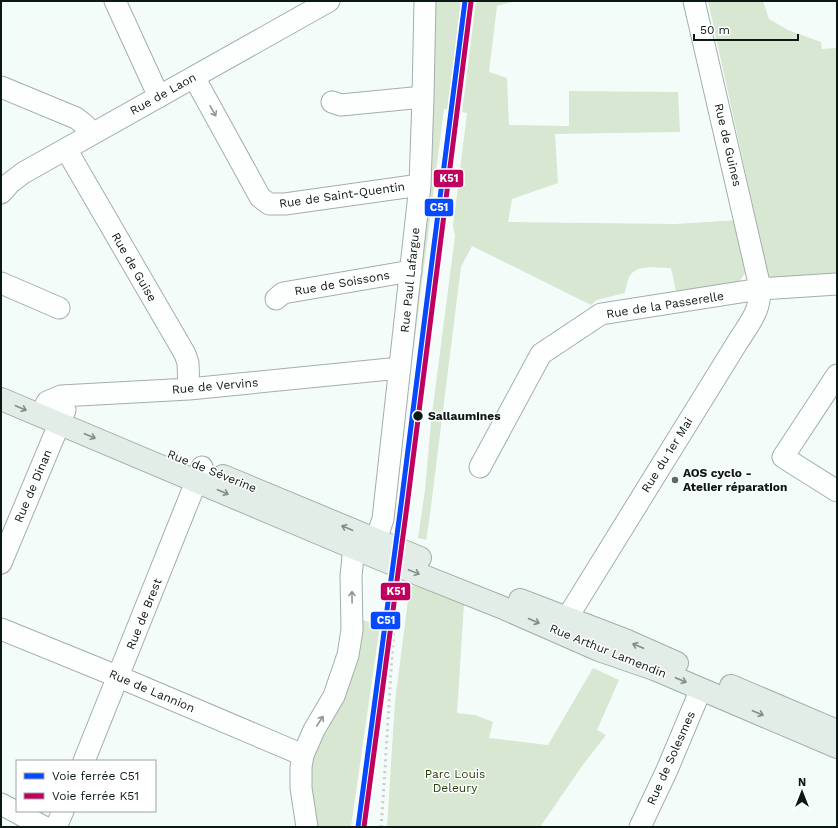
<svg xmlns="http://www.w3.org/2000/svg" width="838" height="828" viewBox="0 0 838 828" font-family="'Work Sans',sans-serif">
<rect width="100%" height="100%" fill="#f4fcf9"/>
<path fill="#d7e7d2" d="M434,1h27l-13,108h-4l-36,283 -4,-1z
M476,1h40l-19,5 -8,66 18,6 2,47 60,1v-35l109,1 2,40 -125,2 3,49 -46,16 -4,23 167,2 63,-4 9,44 -2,9 -9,14 -59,9 -6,-28c-12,0 -35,-5 -42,9 -2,5 -3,11 -4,16l-28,7 -6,5 -119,-59 -11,21 -32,255 -3,18 -8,-2 7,-48 6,-68 24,-186 -2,-10 14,-113 -5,-1z
M708,1h55l6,18 19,11 33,12 1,7 15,-1v231l-60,2 -9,-6z
M410,585l10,2 44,17 -7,109 18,2 18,7 -4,16 59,7 45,-77 26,12 -22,50 9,5 -24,31 -42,61h-153l8,-126z
M358,619l22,6 -29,202h-35l-6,-41 1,-25z"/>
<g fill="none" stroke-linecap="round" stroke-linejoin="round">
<defs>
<path id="minor" d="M115,1l44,96
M194,77l66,120 9,7h16l135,-19
M1,87l75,31 9,7 7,9
M332,102l9,3 82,-8
M66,149l119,205 3,9 1,26
M1,193l9,-10 13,-10 306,-172
M1,283l58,25
M276,299l7,-6 128,-22
M837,375l-54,82 54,34
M41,416l6,-14 14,-6 128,-7 211,-21
M480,467l61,-113 60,-40 159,-25 77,-5
M366,553l10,-13 7,-21 37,-334 3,-88 2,-96
M1,563l64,-153
M1,629l118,48 184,78
M556,630l11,-12 170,-275c13,-21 26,-34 22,-60l-65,-282
M84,761l118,-294
M1,804l43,23
M56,827l7,-16
M307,827l-6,-39v-21l2,-12 11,-25 20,-34 14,-41 4,-25 -1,-54 3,-29
M640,827l27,-57 34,-81"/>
<path id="major" d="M1,399l377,159 123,49 98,43 55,19 183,78
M223,476l197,82
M520,600l105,40 52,23
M731,686l106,45"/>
</defs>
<use href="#minor" stroke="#a3aeaa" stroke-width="23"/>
<use href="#major" stroke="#9eb1a6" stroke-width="24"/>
<use href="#minor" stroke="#fdfffe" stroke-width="21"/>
<use href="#major" stroke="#e3ede7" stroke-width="22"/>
<path stroke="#c9ccca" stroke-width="3" stroke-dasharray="2 4" stroke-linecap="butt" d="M381,827c6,-78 9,-157 16,-235"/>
<defs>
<path id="rail-1" d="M358,827l43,-322 64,-504"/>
<path id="rail-2" d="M364,827l43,-321 64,-504"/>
</defs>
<use href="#rail-1" stroke="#fff" stroke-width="8"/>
<use href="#rail-2" stroke="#fff" stroke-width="8"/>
<use href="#rail-1" stroke="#0749ff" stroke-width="5"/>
<use href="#rail-2" stroke="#bf005f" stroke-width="5"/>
</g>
<defs><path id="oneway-shaft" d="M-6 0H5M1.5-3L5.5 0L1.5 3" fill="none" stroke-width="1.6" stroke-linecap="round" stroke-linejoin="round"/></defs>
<g stroke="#909895">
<use href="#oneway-shaft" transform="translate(213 111) rotate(61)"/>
<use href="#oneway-shaft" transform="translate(352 597) rotate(-91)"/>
<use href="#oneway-shaft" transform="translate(320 721) rotate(-57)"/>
</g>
<g stroke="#828e88">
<use href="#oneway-shaft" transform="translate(21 408) rotate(23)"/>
<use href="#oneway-shaft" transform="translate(90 436) rotate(23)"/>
<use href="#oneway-shaft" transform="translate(223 492) rotate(23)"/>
<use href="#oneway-shaft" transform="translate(347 528) rotate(-157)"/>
<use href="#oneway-shaft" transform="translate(414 572) rotate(22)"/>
<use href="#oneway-shaft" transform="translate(534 621) rotate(24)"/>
<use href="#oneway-shaft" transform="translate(638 646) rotate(-157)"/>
<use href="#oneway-shaft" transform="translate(681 680) rotate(23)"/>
<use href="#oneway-shaft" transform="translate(758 713) rotate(23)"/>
</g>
<circle fill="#0b1915" stroke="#fff" stroke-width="1.5" cx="418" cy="416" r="5.5"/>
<circle fill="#5d6865" stroke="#fff" stroke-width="1.5" cx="675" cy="480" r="4"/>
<g text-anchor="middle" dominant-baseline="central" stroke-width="3" stroke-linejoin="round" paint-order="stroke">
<g font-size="12" fill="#0b1915" stroke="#fff">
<text transform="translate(163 94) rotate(-29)">Rue de Laon</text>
<text transform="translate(728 145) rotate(77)">Rue de Guines</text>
<text transform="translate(342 195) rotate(-8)">Rue de Saint-Quentin</text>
<text transform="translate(134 267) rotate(60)">Rue de Guise</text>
<text transform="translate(410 280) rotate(-84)">Rue Paul Lafargue</text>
<text transform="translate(342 283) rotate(-10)">Rue de Soissons</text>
<text transform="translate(665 305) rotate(-9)">Rue de la Passerelle</text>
<text transform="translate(215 386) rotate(-5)">Rue de Vervins</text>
<text transform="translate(667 455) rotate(-58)">Rue du 1er Mai</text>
<text transform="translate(212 471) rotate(22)">Rue de Séverine</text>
<text transform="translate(33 486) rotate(-67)">Rue de Dinan</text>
<text transform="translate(144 614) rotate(-68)">Rue de Brest</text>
<text transform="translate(608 651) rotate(22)">Rue Arthur Lamendin</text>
<text transform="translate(152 691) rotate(23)">Rue de Lannion</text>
<text transform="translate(671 758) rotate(-66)">Rue de Solesmes</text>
</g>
<g font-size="12" font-weight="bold" fill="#0b1915" stroke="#fff" text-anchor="start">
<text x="428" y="416">Sallaumines</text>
</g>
<g font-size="12" font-weight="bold" fill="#0b1915" stroke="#fff" text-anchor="start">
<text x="683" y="473">AOS cyclo -<tspan x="683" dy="14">Atelier réparation</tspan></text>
</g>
<g font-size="12" fill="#1e3e00" stroke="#fff">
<text x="455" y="774">Parc Louis<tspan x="455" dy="14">Deleury</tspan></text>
</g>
</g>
<g stroke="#fff" stroke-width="1.5">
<rect x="433" y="169" width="31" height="19" rx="4" fill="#bf005f"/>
<rect x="424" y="198" width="30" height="19" rx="4" fill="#0749ff"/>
<rect x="380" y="582" width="31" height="19" rx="4" fill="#bf005f"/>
<rect x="370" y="611" width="31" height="19" rx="4" fill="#0749ff"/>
</g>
<g font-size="11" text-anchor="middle" font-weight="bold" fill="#fff">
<text x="449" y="182">K51</text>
<text x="439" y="211">C51</text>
<text x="396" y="595">K51</text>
<text x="386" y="624">C51</text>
</g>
<rect width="838" height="828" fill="none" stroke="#0b1915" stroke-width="4"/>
<rect x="16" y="760" width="140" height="52" fill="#ffffff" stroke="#9da3a1"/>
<rect x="24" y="773" width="20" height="6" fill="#0749ff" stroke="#9da3a1"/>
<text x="52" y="780" font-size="12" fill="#0b1915">Voie ferrée C51</text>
<rect x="24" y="793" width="20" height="6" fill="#bf005f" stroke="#9da3a1"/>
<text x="52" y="800" font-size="12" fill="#0b1915">Voie ferrée K51</text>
<g transform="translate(802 792)" stroke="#ffffff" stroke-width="3" paint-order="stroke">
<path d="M0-3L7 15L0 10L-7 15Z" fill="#0b1915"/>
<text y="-6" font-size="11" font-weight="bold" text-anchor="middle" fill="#0b1915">N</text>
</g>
<path d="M694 34v6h104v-6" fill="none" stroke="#0b1915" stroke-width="2"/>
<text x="700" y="34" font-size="12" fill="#0b1915" stroke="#ffffff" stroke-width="3" paint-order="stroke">50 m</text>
</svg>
